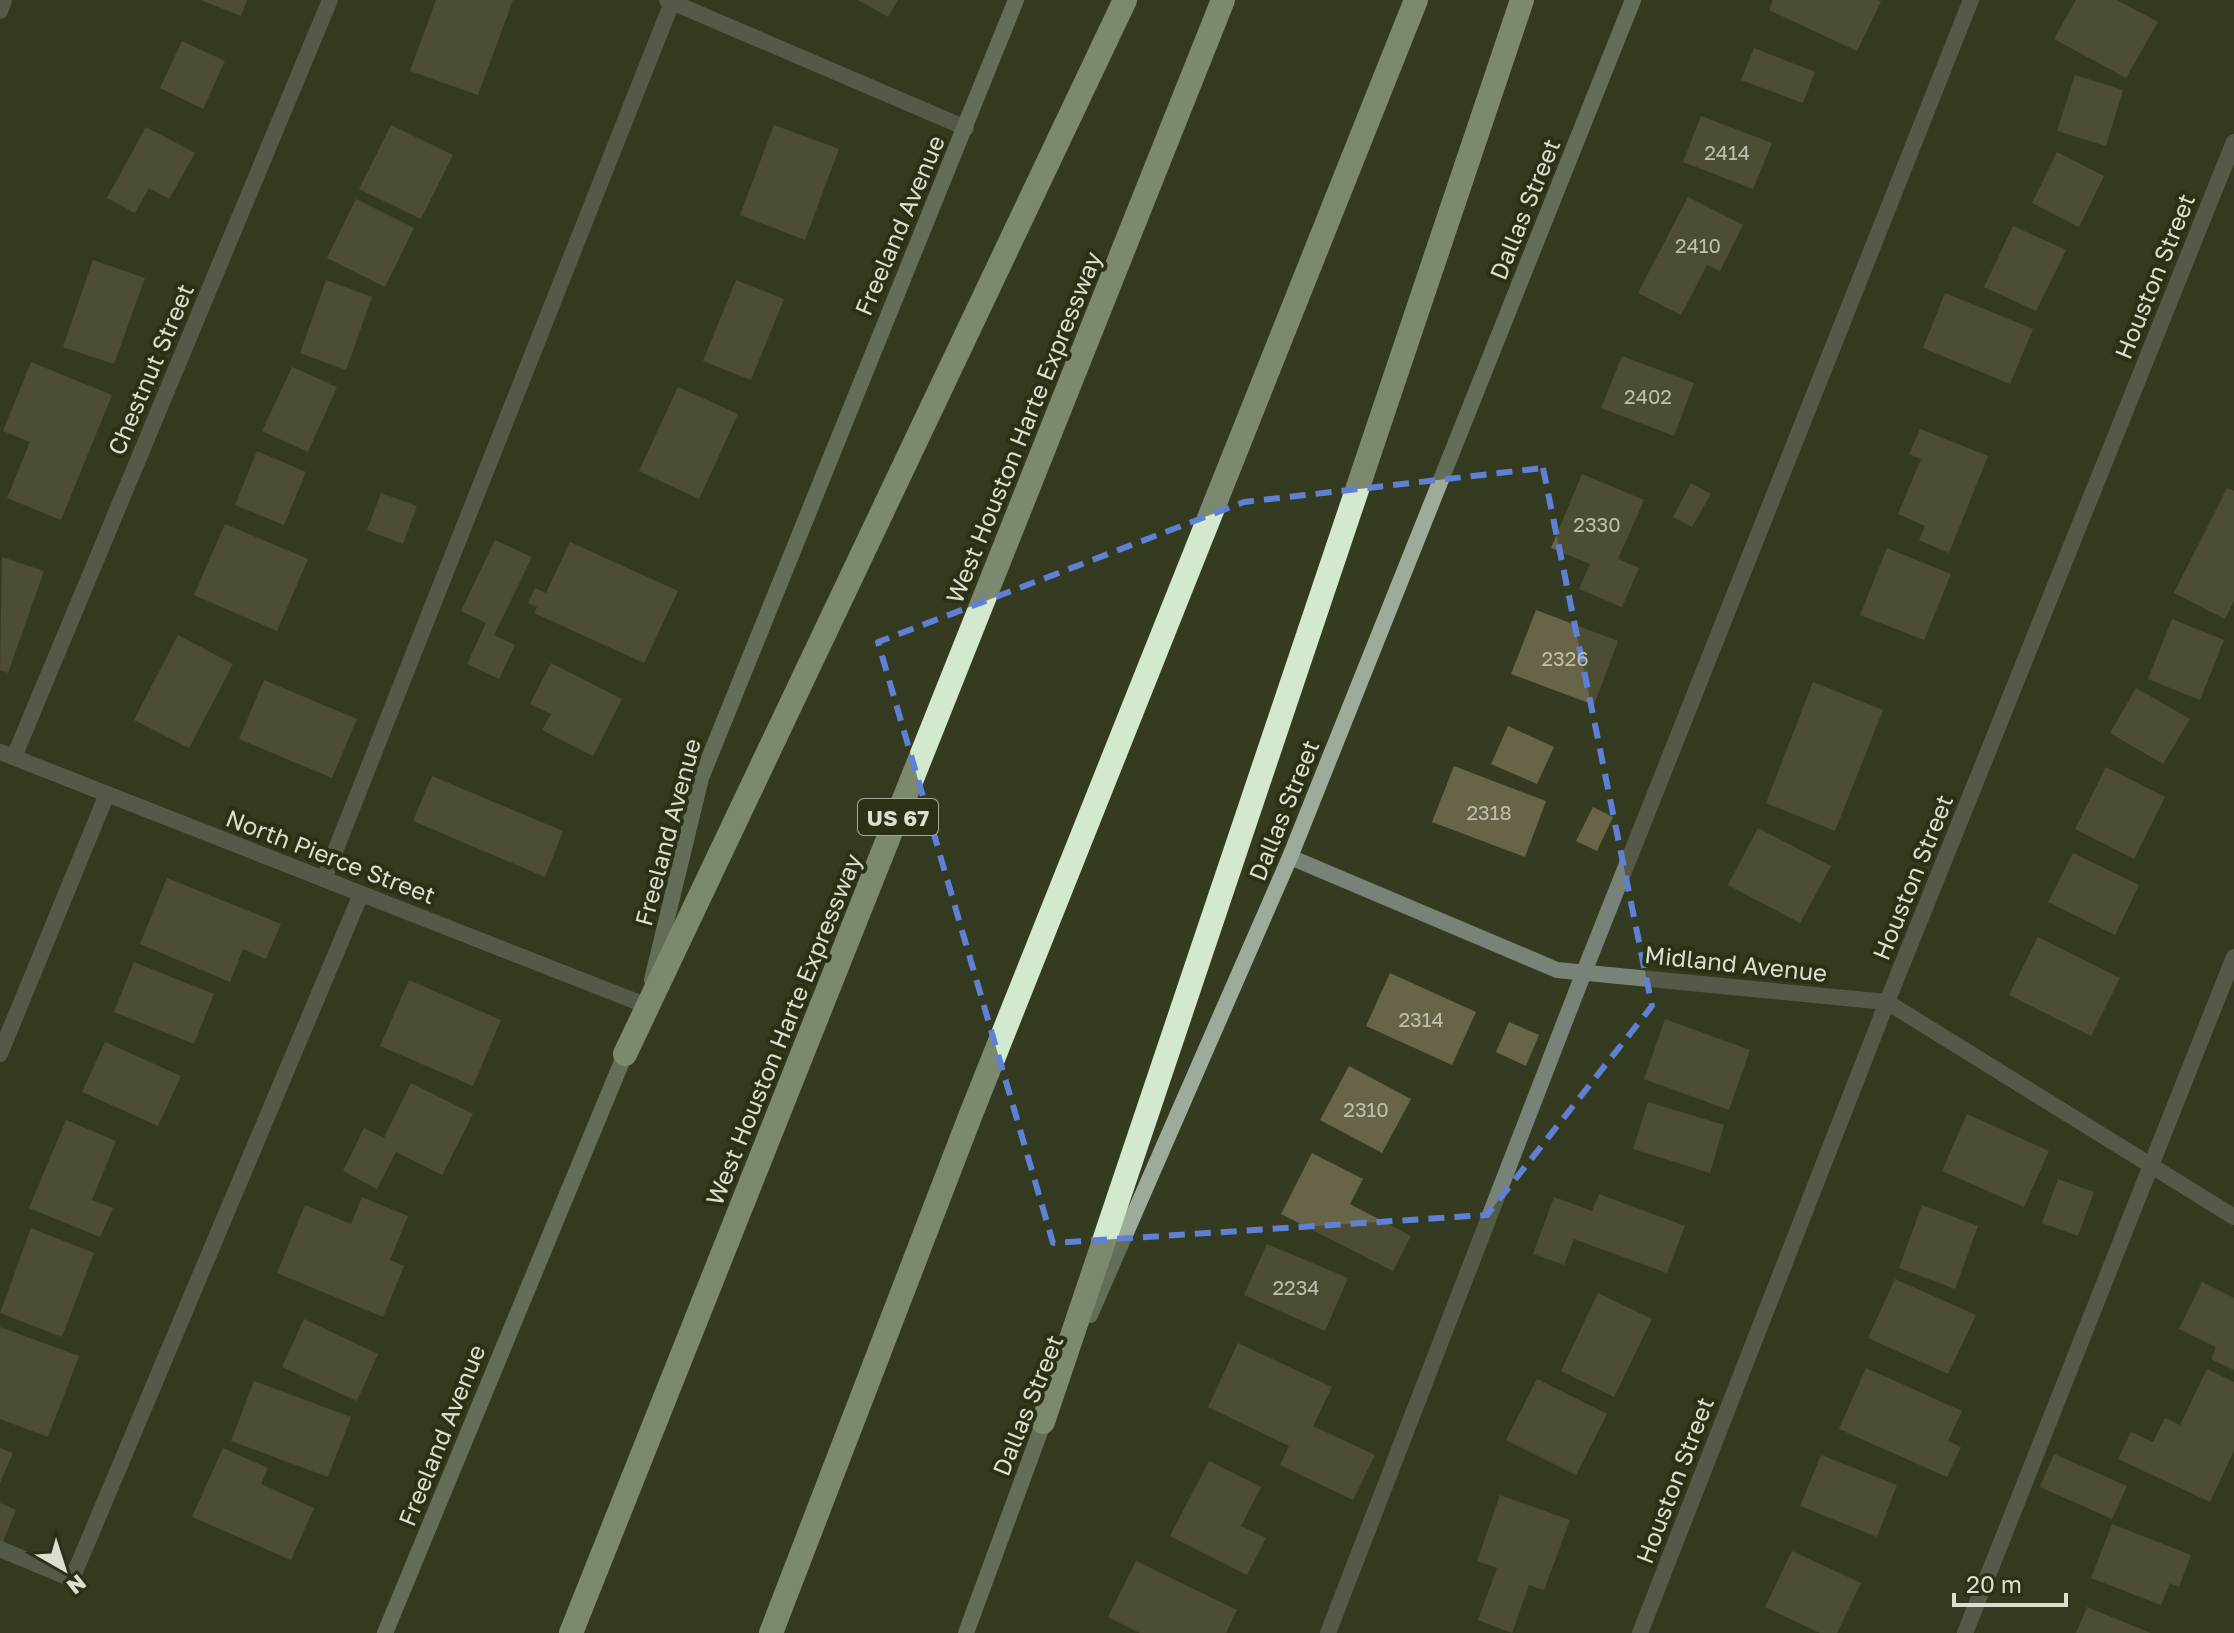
<svg xmlns="http://www.w3.org/2000/svg" width="2234" height="1633" viewBox="0 0 2234 1633" font-family="'Golos Text',sans-serif">
<rect width="100%" height="100%" fill="#343b20"/>
<path fill="#686447" d="M201,0h46l-6,16z
M436,0h77l-35,95 -68,-24z
M858,0h40l-10,17z
M1773,0h104l4,2 -24,49 -88,-41z
M2076,0h41l41,22 -32,56 -72,-39z
M182,41l43,20 -22,48 -43,-21z
M1754,48l61,24 -12,31 -62,-23z
M2075,75l48,15 -17,56 -49,-15z
M1701,116l71,27 -19,46 -70,-27z
M391,125l62,30 -32,64 -62,-30z
M774,125l65,24 -34,91 -65,-25z
M146,127l49,26 -26,46 -20,-11 -14,25 -28,-15z
M2057,152l47,24 -25,51 -47,-24z
M1688,197l55,28 -23,46 -13,-6 -26,50 -43,-22z
M356,199l58,29 -29,59 -58,-29z
M2013,226l53,24 -30,61 -52,-24z
M93,260l52,18 -31,86 -51,-17z
M326,280l46,17 -26,73 -46,-17z
M736,280l48,19 -33,81 -48,-19z
M1945,293l88,36 -23,55 -87,-36z
M1622,356l72,27 -20,53 -73,-28z
M31,362l81,33 -51,125 -54,-22 23,-56 -27,-11z
M292,367l45,20 -29,65 -46,-21z
M678,387l60,27 -39,85 -60,-28z
M1920,429l68,27 -39,97 -30,-13 6,-14 -27,-12 23,-55 -12,-5z
M257,451l49,21 -22,53 -49,-20z
M1582,474l62,26 -26,59 21,9 -17,39 -43,-18 11,-25 -39,-16z
M1691,483l20,11 -19,33 -19,-10z
M2227,488l7,3v110l-9,18 -51,-26z
M381,493l36,13 -14,38 -36,-14z
M225,524l83,35 -31,72 -83,-36z
M495,540l37,17 -38,78 21,10 -16,34 -32,-15 19,-41 -25,-12z
M570,542l108,49 -34,72 -110,-50 3,-6 -9,-4 7,-15 11,5z
M1887,548l64,26 -27,66 -64,-25z
M2,557l42,14 -36,102 -8,-3z
M1536,610l82,31 -24,64 -83,-31z
M2172,619l52,21 -24,60 -52,-21z
M178,635l55,29 -44,84 -55,-28z
M551,663l71,36 -29,57 -51,-26 9,-16 -21,-10z
M264,680l93,39 -25,59 -93,-39z
M1813,682l70,28 -48,121 -69,-28z
M2136,688l54,31 -27,45 -53,-31z
M1508,726l46,21 -17,37 -46,-20z
M1454,766l92,35 -21,56 -93,-35z
M2106,767l59,30 -31,62 -59,-30z
M432,776l131,55 -18,46 -132,-56z
M1593,807l20,10 -16,34 -21,-10z
M1758,828l73,38 -31,57 -72,-38z
M2073,853l66,32 -24,50 -67,-33z
M167,878l114,46 -15,35 -23,-10 -13,33 -90,-38z
M2038,937l82,41 -29,58 -82,-41z
M134,962l80,32 -20,50 -80,-32z
M1390,973l86,39 -24,53 -86,-39z
M409,980l92,40 -28,66 -93,-40z
M1665,1019l85,31 -21,60 -85,-31z
M1509,1022l30,13 -13,31 -30,-14z
M105,1042l76,34 -23,50 -76,-34z
M1349,1066l62,33 -29,54 -62,-33z
M411,1083l62,31 -31,61 -46,-23 -19,37 -34,-18 21,-43 20,10z
M1648,1102l76,23 -14,48 -77,-24z
M1967,1114l82,37 -25,56 -82,-36z
M66,1120l50,21 -24,59 21,8 -13,29 -71,-29z
M1312,1153l51,26 -13,25 61,32 -18,35 -112,-57z
M2058,1179l36,13 -16,44 -36,-13z
M1599,1194l86,32 -18,47 -93,-34 -10,26 -31,-11 21,-57 38,14z
M362,1197l46,19 -18,44 14,6 -21,51 -106,-44 28,-68 46,19z
M1922,1205l56,21 -23,63 -56,-21z
M31,1228l63,25 -32,84 -62,-24z
M1267,1244l81,34 -23,53 -81,-36z
M1895,1279l81,36 -28,59 -80,-36z
M2202,1282l32,16v72l-23,-11 5,-12 -37,-18z
M1598,1293l54,26 -38,78 -53,-26z
M304,1319l74,35 -21,47 -75,-34z
M0,1327l79,29 -31,81 -48,-18z
M1238,1343l94,44 -19,39 62,29 -22,45 -73,-35 9,-19 -81,-39z
M1866,1368l96,43 -14,30 13,6 -14,30 -108,-48z
M2207,1369l27,13v69l-24,51 -92,-43 13,-27 22,10 12,-24 15,7z
M1537,1379l70,35 -31,61 -70,-35z
M254,1381l97,36 -23,60 -97,-36z
M0,1448l13,5 -13,30z
M223,1448l45,20 -7,16 53,24 -23,52 -99,-43z
M2054,1454l73,32 -15,33 -72,-32z
M1821,1455l76,30 -20,52 -77,-31z
M1209,1461l52,26 -20,39 25,12 -19,37 -77,-39z
M1500,1495l70,25 -26,70 -15,-5 -17,48 -34,-13 19,-52 -20,-7z
M0,1503l16,7 -16,39z
M2112,1524l79,31 -12,32 -9,-4 -9,22 -70,-27z
M1792,1551l69,32 -24,50h-17l-55,-26z
M1136,1561l101,49 -11,23h-86l-32,-16z
M2087,1607l64,26h-75z"/>
<g fill="none" stroke-linecap="round" stroke-linejoin="round">
<path stroke="#798277" stroke-width="16" d="M0,11l4,-11
M324,879l349,-879
M0,1549l72,30 289,-685
M1328,1633l256,-661 387,-972
M1965,1633l269,-676"/>
<path stroke="#798277" stroke-width="16" d="M667,0l299,128
M0,752l645,253
M14,757l316,-757
M1290,857l267,113 330,32 347,215
M0,1054l107,-260
M1640,1633l247,-631 347,-860"/>
<path stroke="#9dac9a" stroke-width="16" d="M652,980l49,-202 315,-778
M1090,1315l200,-458 343,-857
M385,1633l243,-586
M966,1633l81,-220"/>
<path stroke="#d2e9ce" stroke-width="24" d="M625,1054l500,-1054
M1043,1422l479,-1422
M571,1633l652,-1633
M771,1633l200,-519 445,-1114"/>
</g>
<path d="M0 0H2234V1633H0ZM1543,468l109,538 -165,209 -434,28 -175,-601 366,-140z" fill="#343b20" fill-opacity=".55" fill-rule="evenodd"/>
<path fill="none" stroke="#5f81d5" stroke-width="6" stroke-dasharray="16 10" stroke-linejoin="round" d="M1543,468l109,538 -165,209 -434,28 -175,-601 366,-140z"/>
<g text-anchor="middle" dominant-baseline="central" stroke-width="8" stroke-linejoin="round" paint-order="stroke">
<g font-size="20" fill="#bec0ad">
<text x="1727" y="152">2414</text>
<text x="1698" y="245">2410</text>
<text x="1648" y="396">2402</text>
<text x="1597" y="524">2330</text>
<text x="1565" y="658">2326</text>
<text x="1489" y="812">2318</text>
<text x="1421" y="1019">2314</text>
<text x="1366" y="1109">2310</text>
<text x="1296" y="1287">2234</text>
</g>
<rect fill="#2a3116" stroke="#a5ab98" stroke-width="2" x="858" y="799" width="80" height="36" rx="6"/>
<g font-size="22" font-weight="bold" fill="#dadfcf">
<text x="898" y="817">US 67</text>
</g>
<g font-size="24" fill="#dadfcf" stroke="#2a3116">
<text transform="translate(1524 209) rotate(-68)">Dallas Street</text>
<text transform="translate(899 225) rotate(-67)">Freeland Avenue</text>
<text transform="translate(2154 276) rotate(-68)">Houston Street</text>
<text transform="translate(150 369) rotate(-67)">Chestnut Street</text>
<text transform="translate(1023 427) rotate(-68)">West Houston Harte Expressway</text>
<text transform="translate(1283 810) rotate(-68)">Dallas Street</text>
<text transform="translate(667 832) rotate(-75)">Freeland Avenue</text>
<text transform="translate(331 856) rotate(21)">North Pierce Street</text>
<text transform="translate(1912 877) rotate(-68)">Houston Street</text>
<text transform="translate(1736 963) rotate(6)">Midland Avenue</text>
<text transform="translate(783 1029) rotate(-68)">West Houston Harte Expressway</text>
<text transform="translate(1027 1405) rotate(-68)">Dallas Street</text>
<text transform="translate(441 1435) rotate(-68)">Freeland Avenue</text>
<text transform="translate(1674 1480) rotate(-69)">Houston Street</text>
</g>
</g>
<g transform="translate(64 1569) rotate(141)" stroke="#2a3116" stroke-width="6" paint-order="stroke">
<path d="M0-6L14 30L0 20L-14 30Z" fill="#dadfcf"/>
<text y="-12" font-size="22" font-weight="bold" text-anchor="middle" fill="#dadfcf">N</text>
</g>
<path d="M1954 1593v12h112v-12" fill="none" stroke="#dadfcf" stroke-width="4"/>
<text x="1966" y="1593" font-size="24" fill="#dadfcf" stroke="#2a3116" stroke-width="6" paint-order="stroke">20 m</text>
</svg>
